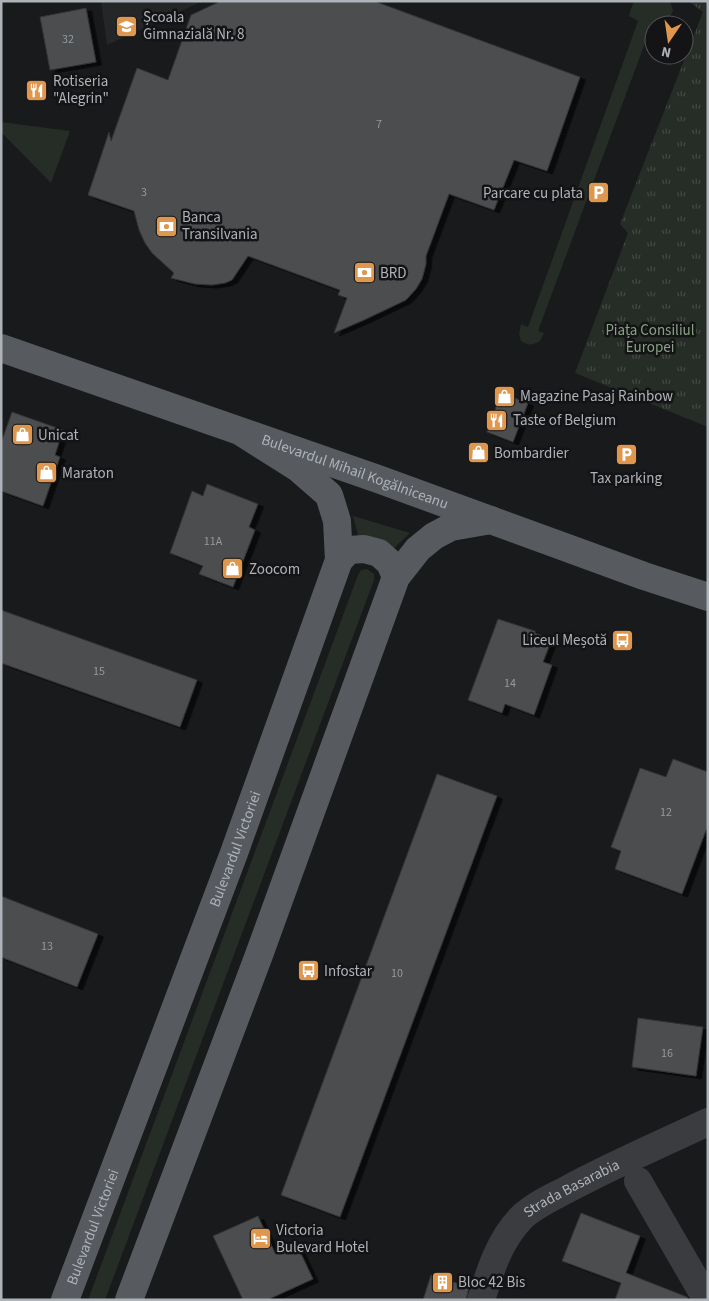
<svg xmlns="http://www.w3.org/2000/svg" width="709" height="1301" viewBox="0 0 709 1301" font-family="'Source Sans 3',sans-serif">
<defs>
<pattern id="park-tufts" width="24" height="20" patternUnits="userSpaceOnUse" patternTransform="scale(1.25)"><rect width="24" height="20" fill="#262d26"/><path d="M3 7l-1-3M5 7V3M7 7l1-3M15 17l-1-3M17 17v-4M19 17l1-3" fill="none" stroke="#434943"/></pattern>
<filter id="shadow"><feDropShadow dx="5.5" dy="3" stdDeviation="0" flood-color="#0009"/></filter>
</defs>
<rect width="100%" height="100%" fill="#191a1b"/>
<path fill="#252628" d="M101,1h102l-96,44z"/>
<path fill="#262d26" d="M634,1h36l3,10 -6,11 -13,3 -3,2 -113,304 6,2 -4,8c-7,4 -11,5 -19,0l-2,-7 2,-10 7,3 110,-306 -9,-5 3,-10z
M1,122l69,9 -19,52 -50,-51z
M353,516l57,17 -13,12 -8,10 -28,-8z
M367,569l7,5v6l-269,720h-17l270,-725 3,-5z"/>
<path fill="url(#park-tufts)" d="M688,1h20v426l-133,-54 53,-140 -8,-9 83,-212z"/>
<path fill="#4b4d50" stroke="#333437" filter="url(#shadow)" d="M221,1h153l206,76 -33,94 -33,-11 -20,50 -45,-16 -23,62v8l-4,15 -6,10 -10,11 -42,20 -30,13 13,-35 -9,-3 2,-5 -92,-34 -16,24 -7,3 -13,2 -17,-1 -24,-6 3,-5 -22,-20 -7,-10 -6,-13 -5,-19 -46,-16 21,-63 2,9 26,-73 31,12 23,-65z
M86,8l10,54 -46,8 -10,-53z
M501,393l27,10 -15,39 -26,-10z
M12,412l51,18 -8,25 5,2 -17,49 -42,-15v-48z
M207,484l51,20 -9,23 6,3 -22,57 -34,-13 4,-8 -33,-13 22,-62 11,5z
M1,610l196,70 -17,47 -179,-64z
M498,619l37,12v2l17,6 -9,23 9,3 -18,50 -29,-11 -3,9 -34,-13z
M673,759l35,13v53l-26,69 -67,-25 6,-18 -10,-4 29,-79 26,9z
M437,774l60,22 -157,421 -59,-22z
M1,896l97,38 -21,53 -76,-30z
M638,1018l65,9 -7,49 -64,-9z
M581,1213l59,23 -14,37 61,24 2,3h-74l6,-17 -59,-22z
M258,1216l17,37 21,-10 17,36 -46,21h-24l-30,-64z
M431,1275l38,12 -3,13h-43z"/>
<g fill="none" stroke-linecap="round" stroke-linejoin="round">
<g stroke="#3b3c40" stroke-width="28">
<path d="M638,1181l69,119"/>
<path id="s1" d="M481,1300c9,-29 18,-59 40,-82 12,-12 30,-20 45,-28 46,-25 95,-46 142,-68"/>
</g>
<g stroke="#575a5e" stroke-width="28">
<path id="s2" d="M1,348l377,131 266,97 64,21"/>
<path d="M339,560l10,-10 15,-1 15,4 11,10 6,14"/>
<path id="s3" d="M65,1300l169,-447 105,-293 -2,-39 -8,-26 -31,-27 -57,-36"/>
<path d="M129,1300l130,-345 137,-378 22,-28 16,-13 17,-9 40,-7"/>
</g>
</g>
<defs>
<symbol id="school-square" viewBox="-11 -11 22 22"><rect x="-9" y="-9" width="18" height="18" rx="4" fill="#df964d" stroke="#141416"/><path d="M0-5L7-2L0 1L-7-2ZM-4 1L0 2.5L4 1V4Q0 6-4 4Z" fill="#fff"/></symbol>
<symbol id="restaurant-square" viewBox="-11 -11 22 22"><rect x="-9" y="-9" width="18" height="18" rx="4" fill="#df964d" stroke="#141416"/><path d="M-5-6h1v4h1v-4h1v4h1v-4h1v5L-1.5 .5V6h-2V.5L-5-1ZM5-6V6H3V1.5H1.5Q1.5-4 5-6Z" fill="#fff"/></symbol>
<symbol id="parking-square" viewBox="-11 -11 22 22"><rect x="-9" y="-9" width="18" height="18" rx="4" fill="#df964d" stroke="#141416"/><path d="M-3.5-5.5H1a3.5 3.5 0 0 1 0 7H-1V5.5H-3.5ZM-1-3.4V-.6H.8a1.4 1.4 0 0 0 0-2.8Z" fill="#fff"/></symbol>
<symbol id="bank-square" viewBox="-11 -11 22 22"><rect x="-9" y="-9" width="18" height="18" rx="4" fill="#df964d" stroke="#141416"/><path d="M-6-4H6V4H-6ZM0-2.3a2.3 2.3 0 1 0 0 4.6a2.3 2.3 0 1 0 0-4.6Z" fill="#fff"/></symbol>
<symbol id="shop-square" viewBox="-11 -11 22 22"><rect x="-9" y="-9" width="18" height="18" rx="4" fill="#df964d" stroke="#141416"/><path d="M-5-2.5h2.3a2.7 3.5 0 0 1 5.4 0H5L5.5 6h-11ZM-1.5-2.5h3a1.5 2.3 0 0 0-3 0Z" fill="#fff"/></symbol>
<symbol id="bus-square" viewBox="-11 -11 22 22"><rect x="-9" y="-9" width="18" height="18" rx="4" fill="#df964d" stroke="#141416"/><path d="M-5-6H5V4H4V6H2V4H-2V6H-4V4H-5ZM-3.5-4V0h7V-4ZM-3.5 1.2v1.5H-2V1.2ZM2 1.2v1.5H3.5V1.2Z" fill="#fff"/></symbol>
<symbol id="hotel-square" viewBox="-11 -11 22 22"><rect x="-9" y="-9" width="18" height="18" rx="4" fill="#df964d" stroke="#141416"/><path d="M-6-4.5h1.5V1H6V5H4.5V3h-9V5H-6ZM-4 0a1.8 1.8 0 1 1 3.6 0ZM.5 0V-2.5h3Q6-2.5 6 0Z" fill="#fff"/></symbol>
<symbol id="building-square" viewBox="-11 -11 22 22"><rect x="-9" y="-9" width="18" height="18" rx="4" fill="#df964d" stroke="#141416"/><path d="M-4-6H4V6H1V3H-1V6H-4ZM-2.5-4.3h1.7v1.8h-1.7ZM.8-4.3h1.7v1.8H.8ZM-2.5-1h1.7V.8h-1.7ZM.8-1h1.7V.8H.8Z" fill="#fff"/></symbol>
</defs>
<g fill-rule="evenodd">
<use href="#school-square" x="114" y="14" width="25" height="25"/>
<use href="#restaurant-square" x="24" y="78" width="25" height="25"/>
<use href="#parking-square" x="586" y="180" width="25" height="25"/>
<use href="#bank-square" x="154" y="214" width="25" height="25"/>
<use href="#bank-square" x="352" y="260" width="25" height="25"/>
<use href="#shop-square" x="492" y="384" width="25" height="25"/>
<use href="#restaurant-square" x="484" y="408" width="25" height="25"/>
<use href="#shop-square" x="10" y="422" width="25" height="25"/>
<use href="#shop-square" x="466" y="440" width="25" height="25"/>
<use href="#parking-square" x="614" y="442" width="25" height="25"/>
<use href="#shop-square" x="34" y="460" width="25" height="25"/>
<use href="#shop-square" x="220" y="556" width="25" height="25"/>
<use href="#bus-square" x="610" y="628" width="25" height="25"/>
<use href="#bus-square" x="296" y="958" width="25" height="25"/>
<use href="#hotel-square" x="248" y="1226" width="25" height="25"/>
<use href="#building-square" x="430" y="1270" width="25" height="25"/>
</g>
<g text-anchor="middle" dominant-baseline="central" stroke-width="5" stroke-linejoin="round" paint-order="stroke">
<g font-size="12" fill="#949a9f">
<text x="68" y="39">32</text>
<text x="379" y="124">7</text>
<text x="144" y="192">3</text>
<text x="213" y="541">11A</text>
<text x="99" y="671">15</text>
<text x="510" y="683">14</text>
<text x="666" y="812">12</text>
<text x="47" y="946">13</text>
<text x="397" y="973">10</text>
<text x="667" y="1053">16</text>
</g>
<g font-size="15" fill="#adb3b9" stroke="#141416" text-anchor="start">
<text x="143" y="17">Școala<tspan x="143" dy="17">Gimnazială Nr. 8</tspan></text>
<text x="53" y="81">Rotiseria<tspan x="53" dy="17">"Alegrin"</tspan></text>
<text x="583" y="193" text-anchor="end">Parcare cu plata</text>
<text x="182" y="217">Banca<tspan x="182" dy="17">Transilvania</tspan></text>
<text x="380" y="273">BRD</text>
<text x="520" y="396">Magazine Pasaj Rainbow</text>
<text x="513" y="420">Taste of Belgium</text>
<text x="38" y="435">Unicat</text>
<text x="494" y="453">Bombardier</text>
<text x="62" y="473">Maraton</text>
<text x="626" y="478" text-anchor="middle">Tax parking</text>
<text x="249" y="569">Zoocom</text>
<text x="607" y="640" text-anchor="end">Liceul Meșotă</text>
<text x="324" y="971">Infostar</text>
<text x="276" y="1230">Victoria<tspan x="276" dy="17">Bulevard Hotel</tspan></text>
<text x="458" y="1282">Bloc 42 Bis</text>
</g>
<g font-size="15" fill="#89a286" stroke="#141416">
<text x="650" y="330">Piața Consiliul<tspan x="650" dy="17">Europei</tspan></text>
</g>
<g font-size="15" fill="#adb3b9" stroke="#141416">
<text stroke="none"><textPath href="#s2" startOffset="375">Bulevardul Mihail Kogălniceanu</textPath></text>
<text stroke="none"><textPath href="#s3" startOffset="482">Bulevardul Victoriei</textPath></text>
<text stroke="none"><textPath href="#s1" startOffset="151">Strada Basarabia</textPath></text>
<text stroke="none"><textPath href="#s3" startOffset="78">Bulevardul Victoriei</textPath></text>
</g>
</g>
<rect width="709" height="1301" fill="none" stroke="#adb3b9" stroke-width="5"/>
<g transform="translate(669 40) rotate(193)"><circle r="24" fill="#141416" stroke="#515457"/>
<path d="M0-4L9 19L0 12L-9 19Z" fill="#df964d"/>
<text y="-8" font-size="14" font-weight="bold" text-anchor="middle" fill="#adb3b9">N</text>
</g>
</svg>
